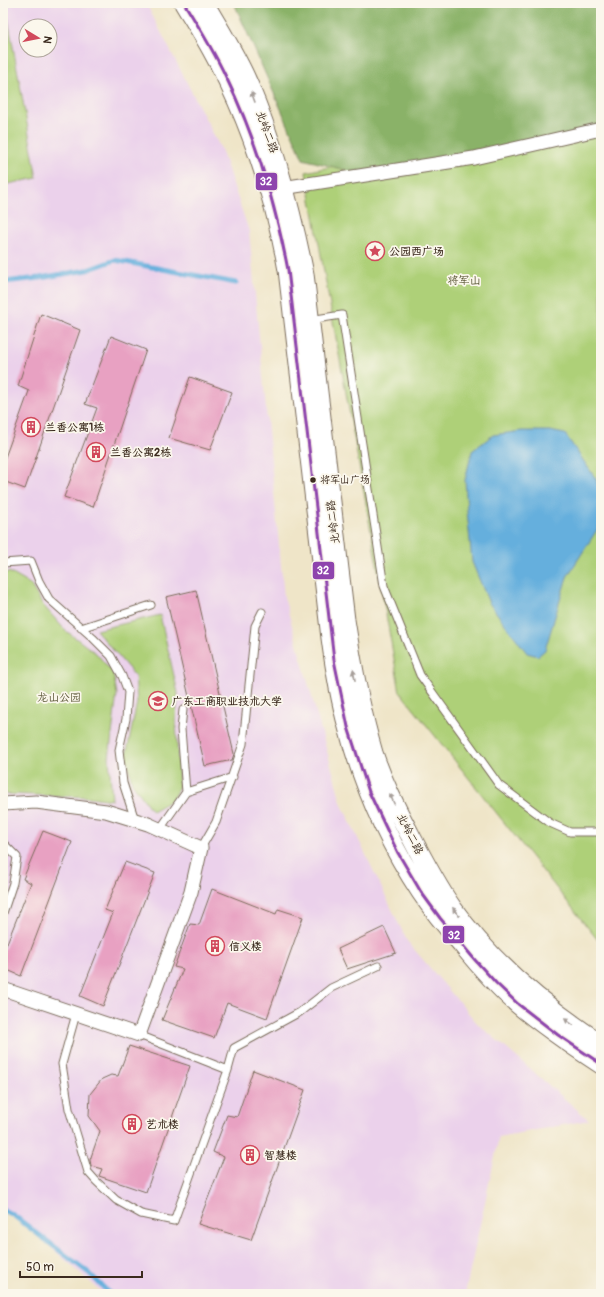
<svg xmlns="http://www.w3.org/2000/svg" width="604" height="1297" viewBox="0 0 604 1297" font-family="Pangolin,'LXGW WenKai TC',sans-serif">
<rect width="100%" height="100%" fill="#fbf7ec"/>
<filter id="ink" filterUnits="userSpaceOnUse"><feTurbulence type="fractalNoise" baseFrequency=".025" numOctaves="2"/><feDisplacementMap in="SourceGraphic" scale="8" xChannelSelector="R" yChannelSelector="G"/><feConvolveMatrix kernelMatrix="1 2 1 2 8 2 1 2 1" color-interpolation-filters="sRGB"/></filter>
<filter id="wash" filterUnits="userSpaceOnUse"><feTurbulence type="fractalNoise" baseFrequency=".012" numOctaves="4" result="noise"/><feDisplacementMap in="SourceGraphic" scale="16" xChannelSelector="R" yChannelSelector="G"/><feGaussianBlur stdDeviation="0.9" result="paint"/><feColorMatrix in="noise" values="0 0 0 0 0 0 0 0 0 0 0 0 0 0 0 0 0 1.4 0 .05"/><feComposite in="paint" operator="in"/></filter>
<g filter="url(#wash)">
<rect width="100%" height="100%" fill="#efe5c8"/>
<path fill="#ebd1eb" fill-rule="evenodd" d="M3,3h142l3,4 73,142 28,82 35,366 58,208 65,136 70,82 112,97 -90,17 -34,157h-361l-90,-79 -11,-5zM26,26h24v24h-24z"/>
<path fill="#aed078" stroke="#747d4b" d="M3,3h2l32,175 -34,7z
M601,109v835l-201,-252 -94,-520z
M9,572l21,12 13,21 22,25 32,24 16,19 4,21 -8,64 3,42 -23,-3 -86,-3v-221z
M160,615l18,78 -2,25 3,69 -7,13 -20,11 -20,-28 -6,-27 11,-54 -2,-26 -39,-46z"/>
<path fill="#8ab268" stroke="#626e43" d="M234,3h367v126l-236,46 -62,-16z"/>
<path fill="#65afdd" stroke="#506c7e" d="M522,431h28l15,3 31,45 5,17v24l-1,5 -33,52 -22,73 -7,6 -11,-3 -38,-50 -17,-41 -5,-51 -2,-31 7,-29 21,-16z"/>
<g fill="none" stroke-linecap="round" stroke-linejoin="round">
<path stroke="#65afdd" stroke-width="5" d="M3,282l37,-4 47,-8 28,-10 121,23
M3,1210l10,5 76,58 21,21"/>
</g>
<g id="blocks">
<path fill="#e8a1c2" d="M41,314l39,16 -55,159 -22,-8v-18l26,-72 -11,-5z
M111,336l35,14 -53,157 -29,-10 33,-89 -12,-4z
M190,377l42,15 -22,58 -41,-12z
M196,590l38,164 -2,6 -27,6 -39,-169z
M43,831l29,11 -51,134 -18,-8v-15l28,-70 -8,-4z
M125,862l30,11 -52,133 -23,-10 33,-83 -8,-3z
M212,889l64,25 2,-5 25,8 -36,101 -40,-15 -13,35 -52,-18 21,-51 -9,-2 16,-43 9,1z
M384,927l12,26 -49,16 -9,-20z
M129,1046l61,20 -44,126 -47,-16 3,-7 -11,-3 -1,-6 10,-29 -11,-15 1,-22 12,-15 9,-4 7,1z
M253,1070l52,20 -54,150 -53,-16 26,-67 -11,-5 14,-37 10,2z"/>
</g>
</g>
<g filter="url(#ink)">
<use href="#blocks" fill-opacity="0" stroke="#7a6b5a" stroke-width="1"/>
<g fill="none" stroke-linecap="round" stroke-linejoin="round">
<defs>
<path id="lane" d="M309,320l33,-5 42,271 36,89 79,110 51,38 20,9h31
M3,563l28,-2 8,20 10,18 44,39 18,18 11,20 6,16 -2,27 -7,31 4,33 12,37
M81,628l70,-23
M183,710l-2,19 5,63
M160,829l26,-37 47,-15
M3,843l14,14 -4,26 -10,30
M201,848l15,-26 27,-78 12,-118 7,-14
M76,1014l-14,50 7,45 19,63 8,9 20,19 25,14 33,7 54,-151 -89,-35
M228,1070l6,-22 66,-36 31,-24 47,-22"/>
<path id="street" d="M276,189l198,-31 127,-29
M3,804l33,-2 70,9 42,13 53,24 -10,44 -52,143 -136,-46"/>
<path id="secondary" d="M184,3c9,15 19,31 28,47 38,68 62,143 76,220l43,368c4,30 9,60 17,89 15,58 40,115 73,165 12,18 26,35 41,52 17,21 35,42 56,60 26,22 54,41 83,60
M204,3c16,28 33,54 45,83 26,61 42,124 55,188l41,346c7,45 15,89 28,133 9,27 22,54 36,80 13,25 27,52 43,75 40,56 92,99 149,136"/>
</defs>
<use href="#lane" stroke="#7a6b5a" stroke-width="9"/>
<use href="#street" stroke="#7a6b5a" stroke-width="15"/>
<use href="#secondary" stroke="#7a6b5a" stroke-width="21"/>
<use href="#lane" stroke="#fff" stroke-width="7"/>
<use href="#street" stroke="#fff" stroke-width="13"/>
<use href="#secondary" stroke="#fff" stroke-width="19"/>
<defs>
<path id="bus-1" d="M184,3c15,24 30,48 42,74 30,61 49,126 62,193l46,390 14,67 21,65 29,61 23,39 19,26 35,42 21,23 22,21 40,31 43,29"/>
</defs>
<use href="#bus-1" stroke="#fbf7ec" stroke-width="6"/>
<use href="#bus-1" stroke="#8e44ad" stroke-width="3"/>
</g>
<defs><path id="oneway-solid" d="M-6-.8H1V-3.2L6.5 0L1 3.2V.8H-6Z"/></defs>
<g fill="#a79f9a">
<use href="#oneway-solid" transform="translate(253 97) rotate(-111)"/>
<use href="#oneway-solid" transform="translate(354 675) rotate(-101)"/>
<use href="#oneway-solid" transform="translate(392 799) rotate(-114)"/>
<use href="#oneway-solid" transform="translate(456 912) rotate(-127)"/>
<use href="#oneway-solid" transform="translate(569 1022) rotate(-144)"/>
</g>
</g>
<defs>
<symbol id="sight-ring" viewBox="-11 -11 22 22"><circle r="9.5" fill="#fbf7ec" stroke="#d1495b" stroke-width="1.5"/><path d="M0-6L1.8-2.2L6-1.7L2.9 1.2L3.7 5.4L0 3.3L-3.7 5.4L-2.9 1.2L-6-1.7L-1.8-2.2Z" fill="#d1495b"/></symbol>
<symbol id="building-ring" viewBox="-11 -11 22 22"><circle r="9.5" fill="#fbf7ec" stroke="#d1495b" stroke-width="1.5"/><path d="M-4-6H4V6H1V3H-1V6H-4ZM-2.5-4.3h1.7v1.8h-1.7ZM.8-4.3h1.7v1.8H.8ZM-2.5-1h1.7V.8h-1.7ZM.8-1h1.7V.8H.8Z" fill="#d1495b"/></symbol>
<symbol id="university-ring" viewBox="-11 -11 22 22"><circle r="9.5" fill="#fbf7ec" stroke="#d1495b" stroke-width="1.5"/><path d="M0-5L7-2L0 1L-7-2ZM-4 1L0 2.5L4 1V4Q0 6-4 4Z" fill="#d1495b"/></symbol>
</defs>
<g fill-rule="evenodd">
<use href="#sight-ring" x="364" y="240" width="22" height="22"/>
<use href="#building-ring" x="20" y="416" width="22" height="22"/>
<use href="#building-ring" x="85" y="441" width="22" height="22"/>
<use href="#university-ring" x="147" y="690" width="22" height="22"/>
<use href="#building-ring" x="204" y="935" width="22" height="22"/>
<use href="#building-ring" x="121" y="1113" width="22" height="22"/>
<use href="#building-ring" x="239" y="1144" width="22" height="22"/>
</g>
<circle fill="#3b2a1e" stroke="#fbf7ec" stroke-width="1.5" cx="313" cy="480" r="3.5"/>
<g text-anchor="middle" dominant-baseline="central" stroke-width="3.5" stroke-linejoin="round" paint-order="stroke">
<g font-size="10" fill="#3b2a1e" stroke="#fbf7ec" text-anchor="start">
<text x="320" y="480">将军山广场</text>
</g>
<g font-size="11" fill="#3b2a1e" stroke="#fbf7ec">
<text transform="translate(267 132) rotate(70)">北岭二路</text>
<text transform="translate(333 522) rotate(-97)">北岭二路</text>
<text transform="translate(410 834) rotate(63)">北岭二路</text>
</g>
<g font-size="11" font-weight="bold" fill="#3b2a1e" stroke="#fbf7ec" text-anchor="start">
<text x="389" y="251">公园西广场</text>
<text x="45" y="427">兰香公寓1栋</text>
<text x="110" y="452">兰香公寓2栋</text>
<text x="172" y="701">广东工商职业技术大学</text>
<text x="229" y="946">信义楼</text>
<text x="146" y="1124">艺术楼</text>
<text x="264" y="1155">智慧楼</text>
</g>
<g font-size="11" fill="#585434" stroke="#fbf7ec">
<text x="464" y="280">将军山</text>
<text x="59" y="697">龙山公园</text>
</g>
</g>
<g stroke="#fbf7ec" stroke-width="1.5">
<rect x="255" y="172" width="23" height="19" rx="4" fill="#8e44ad"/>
<rect x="312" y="561" width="23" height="19" rx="4" fill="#8e44ad"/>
<rect x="442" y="925" width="23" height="19" rx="4" fill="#8e44ad"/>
</g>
<g font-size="11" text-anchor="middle" font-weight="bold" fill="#fff">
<text x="266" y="185">32</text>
<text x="323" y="574">32</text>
<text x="454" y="939">32</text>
</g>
<rect width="604" height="1297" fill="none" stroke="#fbf7ec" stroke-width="16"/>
<g transform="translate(38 38) rotate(100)"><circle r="19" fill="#fbf7ec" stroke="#aea59a"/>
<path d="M0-3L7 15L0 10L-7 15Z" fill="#d1495b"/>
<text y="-6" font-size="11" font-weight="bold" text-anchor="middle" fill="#3b2a1e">N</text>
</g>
<path d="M20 1271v6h122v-6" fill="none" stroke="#3b2a1e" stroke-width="2"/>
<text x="26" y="1271" font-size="12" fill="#3b2a1e" stroke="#fbf7ec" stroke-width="3" paint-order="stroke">50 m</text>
</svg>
